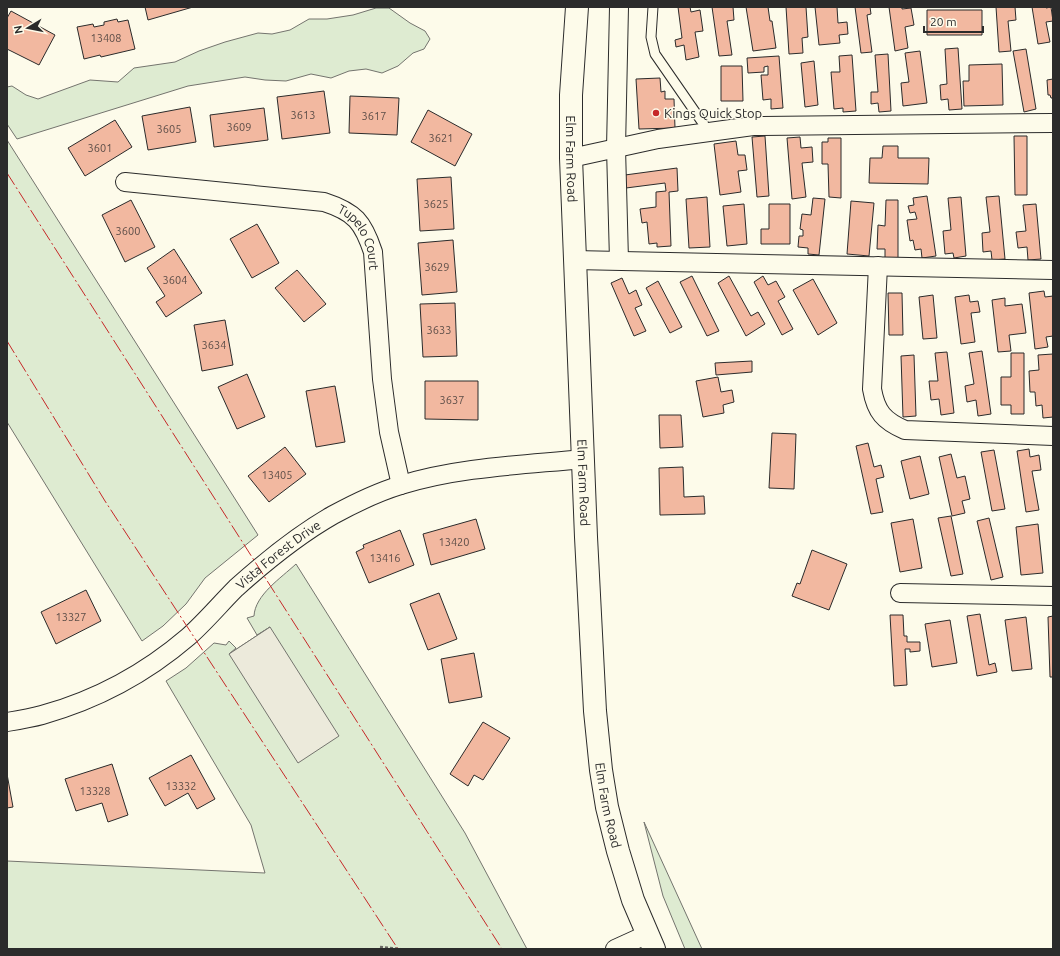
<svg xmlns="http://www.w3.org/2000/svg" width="1060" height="956" viewBox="0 0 1060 956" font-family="Ubuntu,sans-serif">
<rect width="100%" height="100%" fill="#fdfbea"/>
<path fill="#deebd1" stroke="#74746e" d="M376,8h13l21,15 15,8 5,8 -6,10 -11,4 -15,13 -16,7 -16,-4 -17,2 -18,7 -20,-4 -25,7 -21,-1 -20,-3 -57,9 -171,53 -10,-15v-37l5,-1 14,9 12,4 52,-19 28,2 16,-14 41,-6 24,-11 26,-9 33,-9 14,1 18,-4 19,-11h18l26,-4z
M7,140l251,395 -53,43 -19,26 -23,22 -21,15 -135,-219z
M296,564l169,269 62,116h-520v-88l258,12 -14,-48 -85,-144 20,-13 28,-25 12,2 3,-4 7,7 -7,6 41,-27 -13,8 -10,-17 7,-2c1,-21 27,-38 42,-52z
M644,822l58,127h-17l-22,-53z"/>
<path fill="#eceadb" stroke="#74746e" d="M270,627l69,109 -41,27 -69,-109z"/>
<path fill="#f2b8a0" stroke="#2b2b2b" d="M145,7h48l-45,13z
M678,7h12l1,5 9,-2 3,21 -8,1 4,25 -13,3 -2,-15 -8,2 -1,-7 7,-2z
M712,7h21l1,13 -7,1 5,34 -13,1z
M746,7h22l2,14h2l4,27 -23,3z
M786,7h20l2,30 -6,1 1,15 -14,1z
M815,7h22l1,16 9,-1 1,12 -9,1 1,8 -21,2z
M855,7h15l1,7 -4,1 5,37 -11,1z
M889,7h13v2l9,-1 3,17 -9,2 3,21 -13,3z
M996,7h19l1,13 -8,1 3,30 -12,1z
M1032,7h13l1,1 5,-1 2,14 -7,1 4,20 -12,2z
M927,10h55v25h-55z
M11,11l44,24 -16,30 -32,-16v-31z
M117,19l1,3 10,-2 7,29 -34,8 -1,-2 -16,4 -7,-32 16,-3 1,3 10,-2v-3z
M958,48l4,61 -13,1 -1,-11 -7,1 -1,-15 7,-1 -2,-35z
M1026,49l10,60 -12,3 -11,-61z
M920,51l7,52 -24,3 -2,-23 8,-1 -4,-29z
M888,54l3,57 -12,1 -1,-9 -7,1v-12h7l-3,-37z
M852,55l4,56 -13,1v-4l-9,1 -3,-37h9l-1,-16z
M779,56l4,52 -12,1v-10l-8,1 -2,-25h7v-9l-4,1v5l-16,1 -1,-15z
M814,61l4,44 -13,2 -4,-44z
M1002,64l1,41 -39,1 -1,-25h6v-16z
M721,66h21l1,35h-22z
M660,78l1,14 4,-1v8h9l1,29 -36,1 -3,-50z
M1053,79v19h-2l-1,-3h-2l-1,-15z
M324,91l6,42 -48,6 -5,-42z
M350,96l49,2 -2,37 -48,-2z
M190,107l6,35 -48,8 -6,-34z
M264,108l4,32 -54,7 -4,-32z
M428,110l44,24 -17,32 -44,-24z
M115,120l17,27 -47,29 -17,-28z
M765,136l4,60 -12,1 -5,-60z
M1014,136h13v59h-12z
M800,137l1,11 11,-1 1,15 -11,1 4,34 -14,2 -5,-61z
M828,138h13v60l-12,-1 -1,-33h-6v-22h6z
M736,141l2,14h7l2,15 -9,1 3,21 -21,3 -6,-51z
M883,146h15v12h31l-1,26 -59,-1 1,-25h12z
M677,168l1,23 -9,1 2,54 -14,1v-4l-8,1 -2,-22 -5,1 -2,-14 16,-2v-15l10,-1 -1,-8 -39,5 -1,-13z
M451,177l3,52 -34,2 -3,-52z
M927,196l9,60 -14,2 -1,-9 -6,1 -2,-10 -3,1 -3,-21 10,-1 -2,-7 -5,1 -2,-7 6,-1 -1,-7z
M999,196l6,63 -13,1 -1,-9 -8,1 -1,-19 8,-1 -4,-35z
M707,197l3,50 -21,1 -3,-49z
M961,197l5,59 -12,2 -1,-5 -8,1 -2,-23 8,-1 -3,-32z
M813,198l12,1 -6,56 -11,-1v-6l-10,-1 1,-11h4v-6l-3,-1 2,-15 9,1z
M131,200l24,47 -30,15 -23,-47z
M886,200h12v60h-13v-11h-8l1,-24 7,1z
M851,201l23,2 -5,53 -22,-2z
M744,204l3,40 -20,2 -4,-40z
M769,204h21v40h-29v-15h8z
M1036,204l5,55 -13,1 -1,-13 -9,1 -2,-16 10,-1 -3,-26z
M257,224l22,39 -27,15 -22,-39z
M453,240l4,52 -35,3 -4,-52z
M174,249l28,44 -36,24 -10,-15 9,-6 -18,-28z
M297,270l29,34 -22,18 -29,-34z
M692,276l27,55 -12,5 -27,-54z
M729,276l22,40 7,-4 7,12 -19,12 -28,-53z
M763,276l5,9 8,-4 9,16 -7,4 15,28 -11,6 -28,-53z
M622,278l7,16 7,-4 6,15 -7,3 11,23 -12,5 -23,-53z
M813,279l24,44 -19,12 -25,-45z
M658,281l24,46 -12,6 -24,-45z
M1044,291l1,6 8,-1v43v-3l-7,1 2,10 -13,2 -6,-56z
M888,293h14l1,42h-14z
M933,295l4,43 -14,1 -4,-42z
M969,295l1,7 8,-1 2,11 -9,1 4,29 -14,2 -6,-47z
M1005,298v8l17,-2 4,29 -17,2 2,16 -13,1 -6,-52z
M455,303l2,53 -34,1 -3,-53z
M225,320l8,45 -31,6 -8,-46z
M982,351l9,63 -13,2 -2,-16 -9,2 -2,-16 9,-2 -5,-31z
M947,352l7,61 -13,2 -2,-16 -8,1 -2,-19h9l-3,-28z
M1011,353h13v61h-13v-9h-10v-28h10z
M1053,354v63l-10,1 -1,-13 -6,1 -1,-14h-5l-1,-21 10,-1 -1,-15z
M914,355l2,61 -13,1 -2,-61z
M752,361v11l-36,3 -1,-12z
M247,374l18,43 -28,12 -19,-42z
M718,377l3,15 11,-2 2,12 -11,3 1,8 -21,4 -7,-36z
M425,381h53v39l-53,-1z
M335,386l10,56 -29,5 -10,-56z
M659,415h22l2,32 -23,1z
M772,433l24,1 -2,55 -25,-1z
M868,443l6,24 7,-2 3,12 -8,2 7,33 -12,2 -15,-68z
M285,447l21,27 -37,28 -21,-26z
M1029,449l1,8 9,-2 2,15 -9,1 7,39 -13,2 -9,-61z
M994,450l11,59 -13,2 -11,-59z
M951,454l6,24 8,-2 5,23 -8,2 3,12 -13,3 -13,-59z
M920,456l9,38 -19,5 -9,-38z
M683,467l1,30 20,-1 1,18 -45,1 -1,-47z
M951,516l12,58 -12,2 -13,-58z
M989,518l14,59 -12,3 -14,-59z
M476,519l9,30 -54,16 -8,-31z
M913,519l9,49 -22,4 -9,-49z
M1038,524l5,49 -22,2 -5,-48z
M400,530l14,35 -45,18 -13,-31 8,-4 -1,-3z
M812,550l35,14 -18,46 -37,-14 5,-13 3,1z
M86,590l15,31 -45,23 -15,-32z
M439,593l18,46 -29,11 -18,-46z
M980,614l9,51 6,-2 2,9 -20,4 -10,-60z
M890,615h13l1,21h3v6h13v9l-10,1v-3h-5l2,36 -13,1z
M1053,616v61h-3l-2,-60z
M1026,617l6,52 -20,2 -7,-51z
M950,620l7,43 -25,4 -7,-43z
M474,653l8,44 -33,6 -8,-44z
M483,722l27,16 -27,42 -9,-5 -6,11 -18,-12z
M191,755l24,44 -18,10 -9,-16 -23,13 -16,-28z
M112,764l16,51 -20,7 -6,-19 -26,8 -11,-32z
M7,774l6,33 -6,1z"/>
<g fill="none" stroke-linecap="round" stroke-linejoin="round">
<defs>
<path id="lane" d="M653,7l-2,30 4,17 54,78"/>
<g id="street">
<path d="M619,7l-3,141 3,112"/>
<path d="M571,158l87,-19 95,-13 300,-3"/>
<path id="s1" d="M125,182l199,20c31,10 39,20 49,50l9,127 7,53 12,53"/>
<path d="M574,260l479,10"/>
<path d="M878,266l-6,123c4,23 12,32 33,41l148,6"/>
<path d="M900,593l153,3"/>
<path id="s2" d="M7,722c12,-2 24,-4 35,-7 54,-15 104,-42 146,-78 17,-15 32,-33 48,-49 30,-27 62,-53 97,-73 22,-12 45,-23 68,-30 58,-18 122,-20 182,-26"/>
<path d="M615,949l33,-15"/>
</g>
<g id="secondary">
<path id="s3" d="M577,7l-6,88v63l15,379 9,174 6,59 6,37 11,44 15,49 21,49"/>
</g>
</defs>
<use href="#lane" stroke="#2b2b2b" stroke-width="11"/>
<use href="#street" stroke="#2b2b2b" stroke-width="20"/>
<use href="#secondary" stroke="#2b2b2b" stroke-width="24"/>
<path stroke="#6a6964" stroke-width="2.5" stroke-dasharray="3 2" stroke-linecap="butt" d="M380,947l20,2"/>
<use href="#lane" stroke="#fdfbea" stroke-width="9"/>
<use href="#street" stroke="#fdfbea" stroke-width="18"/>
<use href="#secondary" stroke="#fdfbea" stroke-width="22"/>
<path stroke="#c62828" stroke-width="1" stroke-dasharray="14 3 2 3" stroke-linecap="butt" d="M7,173l495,776
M7,341l98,160 293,448"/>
</g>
<circle fill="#c62828" stroke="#fdfbea" stroke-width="1.5" cx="656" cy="113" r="4"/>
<g text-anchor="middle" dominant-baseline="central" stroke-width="3" stroke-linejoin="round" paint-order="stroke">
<g font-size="11" fill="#5d4e48">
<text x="106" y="38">13408</text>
<text x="303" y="115">3613</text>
<text x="374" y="116">3617</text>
<text x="239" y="127">3609</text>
<text x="169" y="129">3605</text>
<text x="441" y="138">3621</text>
<text x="100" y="148">3601</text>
<text x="436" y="204">3625</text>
<text x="128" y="231">3600</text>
<text x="437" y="267">3629</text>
<text x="175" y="280">3604</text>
<text x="439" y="330">3633</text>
<text x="214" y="345">3634</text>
<text x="452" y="400">3637</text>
<text x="277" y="475">13405</text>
<text x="454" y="542">13420</text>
<text x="385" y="558">13416</text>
<text x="71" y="617">13327</text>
<text x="181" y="786">13332</text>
<text x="95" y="791">13328</text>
</g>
<g font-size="13" fill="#2b2b2b" stroke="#fdfbea" text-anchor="start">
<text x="664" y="113">Kings Quick Stop</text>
</g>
<g font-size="13" fill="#2b2b2b" stroke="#fdfbea">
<text stroke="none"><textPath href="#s3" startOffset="152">Elm Farm Road</textPath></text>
<text stroke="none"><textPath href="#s1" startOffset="254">Tupelo Court</textPath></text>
<text stroke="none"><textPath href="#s3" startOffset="476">Elm Farm Road</textPath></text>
<text stroke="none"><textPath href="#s2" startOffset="325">Vista Forest Drive</textPath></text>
<text stroke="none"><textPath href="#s3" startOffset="800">Elm Farm Road</textPath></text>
</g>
</g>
<rect width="1060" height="956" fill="none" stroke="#2b2b2b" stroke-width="16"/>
<g transform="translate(28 28) rotate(260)" stroke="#fdfbea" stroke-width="3" paint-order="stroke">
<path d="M0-3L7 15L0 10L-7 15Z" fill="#2b2b2b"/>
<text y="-6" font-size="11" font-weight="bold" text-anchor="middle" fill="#2b2b2b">N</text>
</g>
<path d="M924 26v6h59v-6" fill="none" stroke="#2b2b2b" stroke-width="2"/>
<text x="930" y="26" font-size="12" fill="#2b2b2b" stroke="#fdfbea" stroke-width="3" paint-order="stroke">20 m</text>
</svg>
